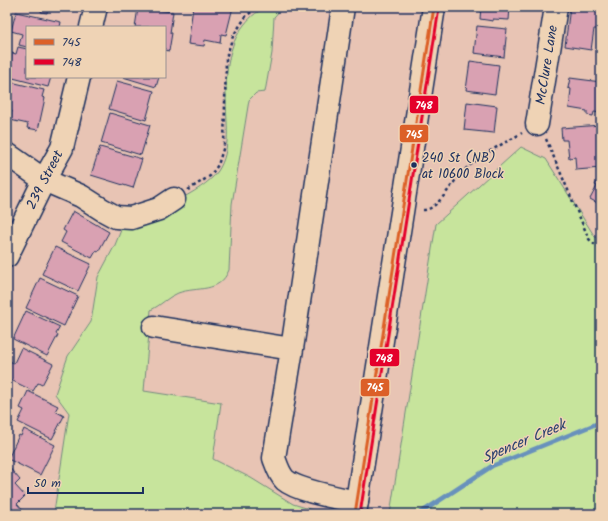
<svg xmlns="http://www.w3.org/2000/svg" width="608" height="521" viewBox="0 0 608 521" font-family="Kalam,sans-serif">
<rect width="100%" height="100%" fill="#e8c4b4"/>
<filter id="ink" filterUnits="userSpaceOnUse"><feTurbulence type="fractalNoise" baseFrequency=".025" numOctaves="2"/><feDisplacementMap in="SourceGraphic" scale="8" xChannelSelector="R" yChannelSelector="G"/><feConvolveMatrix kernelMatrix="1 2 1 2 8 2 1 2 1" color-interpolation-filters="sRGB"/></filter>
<g filter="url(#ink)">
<path fill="#c7e49c" stroke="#718a7d" d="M271,7h12l-9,10 -2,36 -7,39 -9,1 -7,7 -17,104 -3,66c-10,24 -31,16 -51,23 -10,4 -17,12 -27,17l-7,81 77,12 -8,56 38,19 42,26 33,10h-275l3,-2 15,-99 -14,-19 13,-38 23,-34 7,-45 17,-32 8,-20c25,-11 80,-32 95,-54 14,-21 8,-49 8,-74 0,-24 2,-52 18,-72 8,-10 14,-15 27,-18z
M521,147l25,12 49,78 6,1v276h-211l46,-290z"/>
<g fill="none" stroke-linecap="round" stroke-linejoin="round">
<path stroke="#6891bc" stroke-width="4.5" d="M419,514l73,-48 109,-44"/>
</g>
<path fill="#d9a1b2" stroke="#1b2f5e" d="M42,7h6l-1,6 -6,-1z
M193,7h40l-7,28 -5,-1 -1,9 -15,-3 -1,6 -16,-2z
M481,7h29l-1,13 -16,-1v2l-13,-2z
M570,7l30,5 -2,17h-4l-3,21 -26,-4z
M138,8l35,4 -3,21h2l-3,18 -4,-1v-23h-30z
M16,12l45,10 -1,5h-33v20l-8,-2 3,-11 -11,-3z
M477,26l30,3 -3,28 -30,-4z
M601,35v24h-3z
M18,47l9,2v28h24l-3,10 -39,-10 2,-9h-2l3,-15 4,1z
M470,61l29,4 -4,29 -29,-4z
M123,77h36l-3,10z
M570,78l31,4v31l-7,-1 -1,4 -6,-1v-4l-18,-3 2,-19 -3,-1z
M117,81l37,10 -8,29 -37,-11z
M11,82l33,8 -2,7 3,1 -7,32 -11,-2 1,-4 -18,-4 2,-9 -5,-1v-15h1z
M467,102l30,4 -3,27 -30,-3z
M110,113l40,12 -9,30 -40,-12z
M601,125v43l-25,2 -1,-13 -6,1 -2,-18h-5l-1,-12z
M100,147l42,12 -9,29 -42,-13z
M601,173v32l-11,-6 7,-13 -2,-1z
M73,211l36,21 -11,20 -2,-1 -4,7 -31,-16 5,-10 -3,-2z
M55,247l36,17 -13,27 -36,-17z
M40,278l38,18 -14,30 -38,-18z
M26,311l34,16 -4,7 2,1 -11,21 -34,-17z
M21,348l32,16 -11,21 -4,-2 -5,8 -26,-13v-13l2,-4 5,2z
M28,391l30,15 -3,5 9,5 -12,23 -34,-17 6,-12 -4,-2z
M24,429l31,16 -15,30 -32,-16 11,-24 2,1z
M8,466l12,14 -5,5 10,11 -8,8 8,9 -1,1h-17v-47z"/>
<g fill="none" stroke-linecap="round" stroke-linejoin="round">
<defs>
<path id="minor" d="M343,7l-51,342 -18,109c3,8 5,16 11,22 13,11 54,18 72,22
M91,27l5,-20
M537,124l19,-117
M7,154l37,26 37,16 22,14 13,7 15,1 28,-9 15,-10
M7,256l37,-76 18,-32 17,-71
M154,327l138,22"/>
<path id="major" d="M355,514l79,-507"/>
</defs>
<use href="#minor" stroke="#1b2f5e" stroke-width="25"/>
<use href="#major" stroke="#1b2f5e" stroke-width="25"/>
<path stroke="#1b2f5e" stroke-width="2.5" stroke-dasharray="3 3" stroke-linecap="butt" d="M546,139l43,100 5,5 7,4
M188,190l22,-14 8,-11 6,-19 2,-88 7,-22 14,-21 12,-8
M423,210c14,1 28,-26 37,-35 16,-18 41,-30 62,-42"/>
<use href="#minor" stroke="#efd3b5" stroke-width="22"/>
<use href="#major" stroke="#efd3b5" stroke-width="22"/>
<defs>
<path id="bus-1" d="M355,514l79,-507"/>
<path id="bus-2" d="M360,514l79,-506"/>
</defs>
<use href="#bus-1" stroke="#efd3b5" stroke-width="6"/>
<use href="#bus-2" stroke="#efd3b5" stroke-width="6"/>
<use href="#bus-1" stroke="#dc6028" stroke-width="3"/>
<use href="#bus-2" stroke="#e4002b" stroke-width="3"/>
</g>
</g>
<circle fill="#1b2f5e" stroke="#efd3b5" stroke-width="1.5" cx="414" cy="165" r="3.5"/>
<g text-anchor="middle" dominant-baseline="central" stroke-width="3" stroke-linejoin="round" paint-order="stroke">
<g font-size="13" fill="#1b2f5e" stroke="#efd3b5" text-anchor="start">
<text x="422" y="158">240 St (NB)<tspan x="422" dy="16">at 10600 Block</tspan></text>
</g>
<g font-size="14" fill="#1b2f5e" stroke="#efd3b5">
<text transform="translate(547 65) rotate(-81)">McClure Lane</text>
<text transform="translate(45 180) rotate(-63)">239 Street</text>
</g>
<g font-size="15" font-style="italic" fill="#283f6e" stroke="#efd3b5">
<text transform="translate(524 442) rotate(-23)">Spencer Creek</text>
</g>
</g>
<g stroke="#efd3b5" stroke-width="1.5">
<rect x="409" y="95" width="30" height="19" rx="4" fill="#e4002b"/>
<rect x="399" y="124" width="30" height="19" rx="4" fill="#dc6028"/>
<rect x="369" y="348" width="31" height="19" rx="4" fill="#e4002b"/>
<rect x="360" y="378" width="30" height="19" rx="4" fill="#dc6028"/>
</g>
<g font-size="11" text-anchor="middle" font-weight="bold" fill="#fff">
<text x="424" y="109">748</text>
<text x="414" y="138">745</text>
<text x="384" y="362">748</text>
<text x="375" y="391">745</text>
</g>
<rect width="608" height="521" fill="none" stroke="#efd3b5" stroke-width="24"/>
<rect x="12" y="12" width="584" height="497" fill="none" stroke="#1b2f5e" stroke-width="1.5" filter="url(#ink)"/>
<rect x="26" y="26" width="140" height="52" fill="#efd3b5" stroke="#9a9192"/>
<rect x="34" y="39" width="20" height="6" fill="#dc6028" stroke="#9a9192"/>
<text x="62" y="46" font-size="12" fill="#1b2f5e">745</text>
<rect x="34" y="59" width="20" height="6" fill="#e4002b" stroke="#9a9192"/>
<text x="62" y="66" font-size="12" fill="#1b2f5e">748</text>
<path d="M28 487v6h115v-6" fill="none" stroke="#1b2f5e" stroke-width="2"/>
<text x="34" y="487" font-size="12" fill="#1b2f5e" stroke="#efd3b5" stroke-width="3" paint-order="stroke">50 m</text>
</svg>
